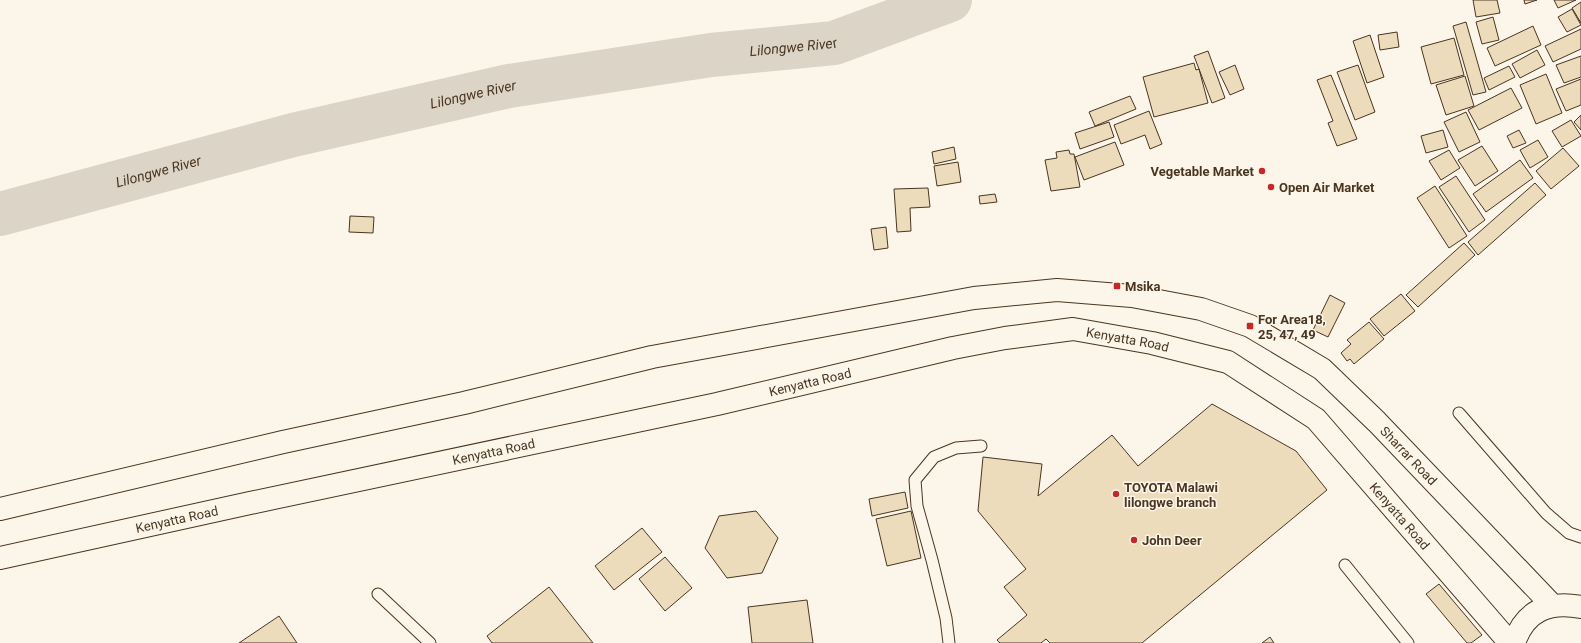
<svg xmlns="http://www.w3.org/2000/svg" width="1581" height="643" viewBox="0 0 1581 643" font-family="Roboto,sans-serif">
<rect width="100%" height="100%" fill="#fbf6e9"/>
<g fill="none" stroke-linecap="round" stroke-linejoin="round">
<path stroke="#dcd4c6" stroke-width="44" id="s1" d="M0,214l293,-79 216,-49 202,-31 123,-12 116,-43"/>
</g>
<path fill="#ecdcbc" stroke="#4a3520" d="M1473,0h24l3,13 -24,4z
M1524,0h13l-12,4z
M1554,0h22l-18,8z
M1581,2v21l-9,-15z
M1572,9l9,16 -14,7 -9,-15z
M1493,17l6,23 -17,4 -6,-22z
M1466,22l20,70 -13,3 -20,-69z
M1533,26l8,19 -46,21 -8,-18z
M1581,29v20l-28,13 -8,-16z
M1397,32l2,15 -19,3 -2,-15z
M1370,35l14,42 -17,6 -14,-42z
M1454,38l10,37 -33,9 -10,-37z
M1537,50l8,15 -25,13 -8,-14z
M1208,51l17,47 -13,5 -18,-47z
M1581,56v21l-17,6 -8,-18z
M1194,63l2,7 3,-1 9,34 -54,14 -11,-40z
M1235,65l9,24 -14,6 -11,-23z
M1358,65l17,47 -20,8 -18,-48z
M1509,66l6,11 -26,13 -5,-12z
M1546,74l16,39 -26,11 -16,-39z
M1331,75l26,64 -20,7 -9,-23 5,-2 -16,-41z
M1465,76l9,30 -28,9 -10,-30z
M1581,79v26l-15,6 -10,-22z
M1511,88l11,20 -43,22 -11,-20z
M1130,96l6,13 -41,17 -6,-14z
M1149,111l13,33 -12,5 -5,-14 -24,9 -7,-19z
M1466,112l14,30 -21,10 -15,-30z
M1581,115v15l-7,-8z
M1571,120l10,16 -19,11 -10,-16z
M1109,122l5,15 -34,12 -5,-16z
M1443,130l5,17 -22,6 -5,-17z
M1519,130l7,13 -13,5 -6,-12z
M1538,140l10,17 -18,11 -10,-18z
M1115,142l9,23 -40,15 -9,-23z
M1482,146l16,25 -23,15 -17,-26z
M954,147l2,12 -22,5 -2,-12z
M1563,148l16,18 -28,23 -15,-18z
M1069,150l1,4h4l6,33 -29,4 -6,-31 12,-2 -1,-6z
M1449,150l11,18 -19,12 -12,-19z
M1520,160l13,18 -47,34 -13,-18z
M958,162l3,20 -24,4 -3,-20z
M1456,176l29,44 -16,12 -30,-45z
M1535,183l11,12 -68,60 -10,-13z
M1435,186l32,50 -18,12 -32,-50z
M928,188l2,19 -20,1 1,23 -14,1 -3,-43z
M995,194l2,8 -17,2 -1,-8z
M350,216l24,1 -1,16 -24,-1z
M886,227l2,21 -14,2 -3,-21z
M1464,243l11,12 -57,52 -12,-12z
M1401,294l14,17 -31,25 -14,-17z
M1330,295l15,8 -17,34 -15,-7z
M1369,322l15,17 -30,25 -4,-5 -3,2 -6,-8 10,-9 -4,-4z
M1212,404l84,47 31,39 -185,153h-92l-4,-4 -5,4h-41l-3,-3 30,-25 -23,-28 22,-18 -48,-58 5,-54 59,7 -4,32 74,-61 26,31z
M905,492l3,16 -36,8 -3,-17z
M756,511l22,27 -16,35 -35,5 -22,-30 14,-32z
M911,511l10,47 -34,8 -11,-47z
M642,528l20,24 -48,38 -19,-24z
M665,557l27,31 -27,23 -26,-32z
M1439,584l43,51 -11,8h-4l-41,-49z
M549,587l44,56h-101l-5,-7z
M807,600l6,43h-61l-4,-36z
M279,616l18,27h-58z
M1270,637l4,6h-12z"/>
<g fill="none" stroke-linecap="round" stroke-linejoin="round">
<defs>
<path id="lane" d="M1459,413l87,100 23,20 12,4
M1345,565l63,78
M378,594l52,49
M949,643l-3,-25 -14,-58 -15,-54 -2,-26 19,-23 22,-9 25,-2"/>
<path id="street" d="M1514,643c11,-33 35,-42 67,-36"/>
<g id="secondary">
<path id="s2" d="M0,509l283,-67 181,-39 188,-46 322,-59 83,-8 75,6 69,13 49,17 72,43 55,53 175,183"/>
<path id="s3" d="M0,558l250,-55 467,-99 236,-56 52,-10 68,-9 79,14 76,19 88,57 194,224"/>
</g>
</defs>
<use href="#lane" stroke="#4a3520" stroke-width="13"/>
<use href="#street" stroke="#4a3520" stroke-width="24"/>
<use href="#secondary" stroke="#4a3520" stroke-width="24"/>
<use href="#lane" stroke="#fbf6e9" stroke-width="11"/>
<use href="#street" stroke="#fbf6e9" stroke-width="22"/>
<use href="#secondary" stroke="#fbf6e9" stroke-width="22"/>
</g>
<g fill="#c62828" stroke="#fbf6e9" stroke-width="1.5">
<circle cx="1262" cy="171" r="4"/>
<circle cx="1271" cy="187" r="4"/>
<rect x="1113" y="282" width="8" height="8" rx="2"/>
<rect x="1246" y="322" width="8" height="8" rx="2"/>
<circle cx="1116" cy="494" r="4"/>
<circle cx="1134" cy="540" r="4"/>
</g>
<g text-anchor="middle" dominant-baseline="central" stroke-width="3" stroke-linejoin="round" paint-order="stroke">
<g font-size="13" font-weight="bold" fill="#4a3520" stroke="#fbf6e9" text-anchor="start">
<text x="1254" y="171" text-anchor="end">Vegetable Market</text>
<text x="1279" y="187">Open Air Market</text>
<text x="1125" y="286">Msika</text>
<text x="1258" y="319">For Area18,<tspan x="1258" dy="15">25, 47, 49</tspan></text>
<text x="1124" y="487">TOYOTA Malawi<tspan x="1124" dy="15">lilongwe branch</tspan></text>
<text x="1142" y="540">John Deer</text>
</g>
<g font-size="13" fill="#4a3520" stroke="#fbf6e9">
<text stroke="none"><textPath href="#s3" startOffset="1153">Kenyatta Road</textPath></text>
<text stroke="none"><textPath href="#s3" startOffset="829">Kenyatta Road</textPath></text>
<text stroke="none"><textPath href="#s3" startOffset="505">Kenyatta Road</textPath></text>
<text stroke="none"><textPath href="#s2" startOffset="1484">Sharrar Road</textPath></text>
<text stroke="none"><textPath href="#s3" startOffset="1489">Kenyatta Road</textPath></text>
<text stroke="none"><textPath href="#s3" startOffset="181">Kenyatta Road</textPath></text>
</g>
<g font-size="14" font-style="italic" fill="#4a3520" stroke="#fbf6e9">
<text stroke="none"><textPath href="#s1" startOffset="812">Lilongwe River</textPath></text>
<text stroke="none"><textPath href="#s1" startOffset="488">Lilongwe River</textPath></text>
<text stroke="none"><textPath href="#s1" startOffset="164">Lilongwe River</textPath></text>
</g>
</g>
</svg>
